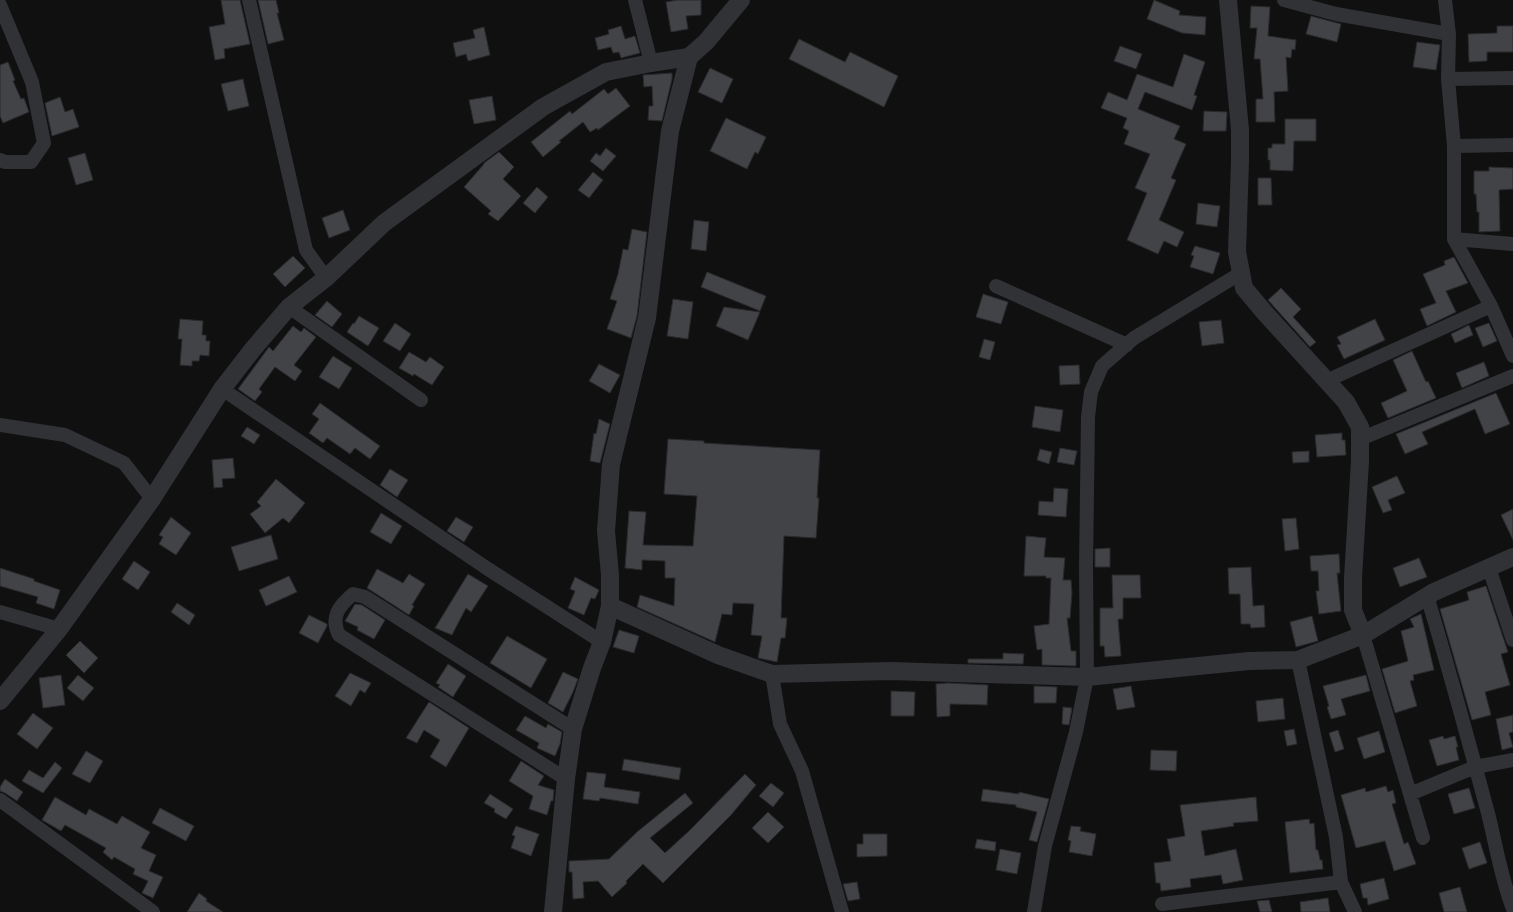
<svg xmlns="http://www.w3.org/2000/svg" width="1513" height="912" viewBox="0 0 1513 912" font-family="Rubik,sans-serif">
<rect width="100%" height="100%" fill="#101011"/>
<path fill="#424346" stroke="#2a2a2d" d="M221,0h19l10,44 -26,5 1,9 -10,2 -6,-33 16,-3z
M258,0h18l3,13h-2l7,27 -16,4z
M677,0h24v15l-15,1 2,13 -17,3 -5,-30z
M1154,0l26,11 -1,4 27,2 -1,18 -23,-2 -35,-14z
M1251,6l19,1 -2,29 28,4 -1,10 -3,-1 -1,9 -5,-1 2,34 -14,1 1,30h-19v-23h7l-3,-40h-6l3,-31h-7z
M1311,16l30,8 -4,18 -31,-8z
M621,26l4,13 10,-3 5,17 -19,5 -2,-6 -6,1 -2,-6 -13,3 -3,-12 14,-4 -1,-4z
M1497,26h16v26h-26v9l-18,1 -1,-28 29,-1z
M484,27l6,28 -22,6 -2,-7 -10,3 -3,-14 22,-5 -2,-8z
M799,39l46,23 5,-10 48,24 -14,31 -95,-48z
M1417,42l23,3 -4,25 -23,-3z
M1120,46l22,8 -6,15 -22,-8z
M1184,54l21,8 -11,33 3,1 -5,14 -47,-18 -7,17 42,17 -6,13 12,5 -15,34 5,2 -17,40 25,12 -7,15 -13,-6 -6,13 -31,-14 20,-47 -12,-5 15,-34 -26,-10 5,-13 -6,-3 4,-10 -26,-10 7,-16 19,8 10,-26 36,13z
M8,62l7,18 -2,1 8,18 3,-1 5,14 -26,11 -3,-7v-51z
M710,68l23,11 -11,24 -24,-11z
M672,73v6l-10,42 -14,-1 1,-14h4l-1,-20 -8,1 -1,-12z
M243,79l6,27 -21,5 -7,-27z
M616,88l14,18 -32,24 -1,-2 -7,4 -7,-10 -24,19 2,1 -18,15 -12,-15 39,-31 2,3 32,-25 4,5z
M492,96l4,24 -22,4 -5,-24z
M60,97l5,15 8,-3 6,18 -27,9 -7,-33z
M1204,111l23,1 -1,19h-23z
M726,118l40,19 -8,17 -3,-2 -8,17 -37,-18z
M1285,119h31v22h-22l-1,30 -23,-1v-10h-2v-12h4v-4h13z
M606,148l10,8 -13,15 -13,-10 6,-8 4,3z
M499,152l15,15 -11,12 18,17 -23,25 -10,-7 3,-3 -27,-24 20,-23v-1z
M85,153l8,27 -17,5 -8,-27z
M1489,167l24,1v21l-14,1 1,41 -21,1v-20h-2l-1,-18h-2v-23h15z
M593,172l10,8 -14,18 -11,-8z
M1258,178h13l1,27h-14z
M537,187l11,10 -13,16 -12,-10z
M1198,203l22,3 -3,21 -21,-3z
M343,210l7,20 -21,8 -7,-20z
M694,220l15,2 -3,29 -15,-2z
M632,229l15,3 -10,84 -6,22 -24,-9 10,-28 -7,-2 8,-25 5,-25 5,1z
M1195,246l25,7 -7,21 -23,-7 4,-11 -3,-1z
M293,256l12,12 -20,19 -12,-13z
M1454,257l14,26 -22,8 10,21 -29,14 -7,-17 16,-6 -13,-29 22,-9 -1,-4z
M707,272l59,24 -6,15 -59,-24z
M1281,288l20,21 -8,8 23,25 -6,5 -42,-47z
M983,294l25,8 -7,22 -25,-7z
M673,299l20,3 -5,37 -21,-3z
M327,301l15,13 -10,13 -17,-12z
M724,307l36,5 -12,28 -32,-14z
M359,316l20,12 -11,18 -21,-14 6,-9 1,1z
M180,319l23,2 -1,14h4v6h4l-1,15 -9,-1 -1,6h-7v5l-12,-1 2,-26h-4z
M1375,319l10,21 -41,19 -7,-14 4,-1 -4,-7z
M1221,320l3,23 -22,3 -3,-24z
M395,323l16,11 -11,17 -17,-10z
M1489,323l8,18 -14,6 -8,-19z
M1469,325l4,10 -18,8 -4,-9z
M293,326l8,6 3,-4 12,9 -22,28 8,6 -7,10 -20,-14 -16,22 3,3 -7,9 -17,-12 31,-42 4,4z
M984,339l11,3 -5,18 -11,-3z
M1412,351l14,31 2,-1 8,17 -48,20 -7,-15 26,-12 -14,-31z
M409,352l17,10 4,-5 14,10 -12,18 -18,-11 -1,2 -14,-8z
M333,356l19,12 -13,21 -20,-12z
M1484,362l5,14 -27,12 -6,-15z
M599,364l21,11 -10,18 -21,-12z
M1079,365l1,19 -20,1 -1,-19z
M1496,393l14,31 -25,10 -10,-25 -53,23 6,12 -23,10 -9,-20z
M320,403l60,43 -10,13 -15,-11 -5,6 -23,-16 -4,5 -14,-10 10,-14 -7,-5z
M1035,406l28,4 -3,22 -28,-5z
M599,419l11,5 -10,39 -10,-2 4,-28 2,1z
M247,427l13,8 -6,9 -13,-8z
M1342,433v7h3l1,15 -29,2 -2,-22z
M668,439l36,2v2l116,7 -3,48h2l-3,40 -32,-2 -3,82h6l-2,20h-4l-4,24 -19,-4 4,-22 -11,-1 3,-31 -21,-1 -1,12 -10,-1 -7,28 -78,-35 3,-12 34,11 1,-28h-10v-17l-23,-1v10l-17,-2 4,-57 17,1 -3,33 50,1 4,-50 -33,-2z
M1060,448l17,3 -3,14 -17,-3z
M1040,449l12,3 -3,12 -12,-4z
M1309,451v11l-16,1 -1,-11z
M233,458l2,20 -13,1 1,8 -9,1 -2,-28z
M390,469l18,11 -11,17 -17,-12z
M1397,476l8,17 -17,7 4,10 -9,3 -11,-26z
M276,479l29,24 -16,20 -6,-5 -18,15 -15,-19 11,-8 -4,-4z
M1054,488l14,1 -2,28 -28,-2 1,-14 14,1z
M1513,509v31l-12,-25z
M381,513l21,13 -11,18 -21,-12z
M171,517l20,16 -15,22 -17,-11 4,-7 -4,-2z
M456,517l17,10 -9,15 -17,-11z
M1296,518l3,31 -14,2 -3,-32z
M271,535l7,24 -39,12 -8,-24z
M1026,536l20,2 -2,19 21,1 -2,22h8l1,13 -2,25h-3l4,33h5v15l-34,-1v-16l-5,1 -3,-24 15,-2 2,-46h-5v-2h-22z
M1110,548v19h-15v-18z
M1339,554l1,19h-3l4,38 -22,3 -3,-23h3l-1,-20h-7l-1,-15z
M1419,558l8,19 -27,10 -7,-19z
M134,561l16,11 -12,18 -16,-11z
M1251,567l2,39 11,-1 1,22 -14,1 -1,-4h-9l-1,-30h-11l-1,-26z
M0,568l34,11v2l26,9 -6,19 -18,-6 2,-6 -38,-11z
M377,569l26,14 6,-9 16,10 -13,21 2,1 -5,9 -42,-27z
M468,574l20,12 -17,26 -5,-4 -14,27 -17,-7z
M1112,575h28l1,23h-18v21h-5l3,37 -16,1 -1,-11h-4v-38h13z
M289,576l8,16 -31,14 -7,-16z
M575,577l24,13 -4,9 -4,-1 -7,17 -16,-7 7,-17 -5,-2z
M1486,586l22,66 -7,2 9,31 -25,7 6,23 -19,5 -32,-111 29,-9 -2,-8z
M177,603l18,12 -6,10 -18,-13z
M355,604l7,1 23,15 -11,19 -17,-9 1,-3 -13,-6z
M1421,614l13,56 -21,5 1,5 -4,1 7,25 -22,7 -13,-44 26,-8 -7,-30 13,-4 -4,-8z
M309,615l18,9v2l-9,17 -19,-10z
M1312,616l6,25 -22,6 -6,-25z
M619,630l20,6 -5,17 -21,-6z
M507,636l40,23 -16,29 -41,-25z
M80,641l18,17 -14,15 -18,-18z
M1003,653l21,1 -1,10 -55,-1v-4h35z
M448,664l18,12 -13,21 -15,-10 2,-2 -4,-2z
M563,672l15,7 -5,13 -10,20 -15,-9z
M350,673l21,10 -6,10 -5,-3 -9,16 -16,-10z
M61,675l4,30 -22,3 -4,-30z
M78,675l16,13 -11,13 -16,-13z
M1366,675l4,16 -29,8 5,16 -15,4 -4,-12 2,-1 -6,-20z
M948,683l40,2 -1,20 -37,-1v12l-13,1 -1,-33z
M1034,686l23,1 -1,16h-22z
M1131,686l4,21 -18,3 -4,-21z
M891,691l24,1 -1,24h-23z
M1283,698l2,21 -27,3 -2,-21z
M429,702l40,26 -23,39 -16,-10 10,-17 -16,-10 -7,13 -11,-5z
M1063,707l9,1 -3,17 -7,-1z
M33,713l20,15 -16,21 -20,-15z
M1513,715v17l-4,1 4,14 -11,3 -6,-31z
M525,716l21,12 2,-4 14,8 -2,12 -5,12 -18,-8 2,-5 -23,-13z
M1294,729l3,15 -10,2 -3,-15z
M1338,730l6,19 -9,3 -6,-19z
M1379,731l6,21 -21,7 -7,-21z
M1443,736l1,3 11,-3 3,11h-2l3,13 -22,6 -8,-26z
M1151,750l26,1 -1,20 -26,-1z
M86,751l17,10 -13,22 -18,-9z
M624,759l57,9 -2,12 -57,-10z
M521,761l23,15 -6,9 16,5 -1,11h-2l-4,14 -18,-6 4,-13 -24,-15z
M55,762l7,6 -19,25 -21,-12 7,-11 14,8z
M587,772l19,2 -2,13 36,5 -2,12 -38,-6 -1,3 -16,-2z
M745,774l11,11 -25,30 -68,68 -20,-19 -17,17 1,2 -15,14 -14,-16 -15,1 1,16 -11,1 -1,-27h-3v-11l40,-2 28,-27 48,-39 8,10 -43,35 15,15 25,-23z
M5,779l18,13 -6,9 -12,-8 -5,-2v-4z
M771,783l13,10 -11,14 -14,-11z
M1386,786l2,6 5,-2 3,13 -4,1 12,40 4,-2 8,22 -22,7 -9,-30 -29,7 -15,-53 24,-7 1,4z
M1469,788l6,20 -21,6 -6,-20z
M983,789l36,5v-2l30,7 -12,43 -8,-2 8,-28 -21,-5v-2l-35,-4z
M490,794l23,15 -7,10 -12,-7 1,-3 -11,-6z
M55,797l31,18 3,-6 28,15 5,-8 28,16 -9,16 15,7 -7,16 14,6 -10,21 -11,-5 6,-12 -15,-7 2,-5 -21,-12 -2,3 -9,-8 3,-4 -41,-23 -4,6 -19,-11z
M1256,797l2,24 -25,2 1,3 -33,5 4,25 31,-7 7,31 -20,4 -2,-9 -31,4 1,8 -30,4 -1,-8h-4l-2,-20 17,-2 -4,-22 18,-3 -5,-31z
M160,808l34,18 -8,15 -34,-18z
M768,812l16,15 -16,16 -16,-15z
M1309,819l1,5 4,-1 2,27h2l2,10h2l1,9 -33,4 -5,-51z
M516,826l23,8 -8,22 -20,-8 4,-12 -3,-1z
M1071,826l10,1 -1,4 16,3 -4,22 -23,-4 2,-11 -3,-1z
M863,834h24v22l-30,1v-13h6z
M977,839l19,3 -1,9 -20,-3z
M1480,842l7,21 -18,6 -7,-21z
M1000,849l21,4 -4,21 -21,-4z
M1384,878l5,21 -21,6 -1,-7h-4l-3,-14z
M857,882l3,17 -12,2 -5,-17z
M1460,887l7,25h-23l-5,-19z
M199,893l8,6 -1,2 17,11h-36z
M1328,898l2,14h-29l-1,-10z
M1269,900l3,12h-12l-3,-11z"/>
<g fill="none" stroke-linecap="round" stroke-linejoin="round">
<path stroke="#313236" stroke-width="14" d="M249,0l57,250 20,28
M635,0l16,63
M1284,0l52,14 113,20
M1445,0l4,34 -1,45 6,67v93l59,5
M0,5l32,77 12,61 -13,19h-26l-5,-2
M1448,79l65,-1
M1454,146l59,-1
M1454,239l37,67 22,50
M996,286l131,59
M289,307l132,93
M1326,381l165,-75
M222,389l266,180 114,73
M0,425l65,10 59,28 28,36
M1360,439l153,-63
M1489,568l24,72
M1427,596c22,72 41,144 61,217 8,32 13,65 25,96
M0,612l59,17
M1363,635l60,203
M1298,660l38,177 5,45 14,30
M772,674l8,50 22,47 40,141
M566,779l-227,-144c-9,-18 0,-29 14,-41l12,3 208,132
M1410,794l65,-27 38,-7
M0,800l153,112
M1162,904l179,-22
M1034,912l11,-66 31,-114 11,-55 -1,-110 2,-150 3,-25 11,-26 32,-28 107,-65"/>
<path stroke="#313236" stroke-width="18" d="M1228,0l12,130v31l-3,91 7,36 21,25 81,89 14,25v34l-7,117v32l10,25
M610,606l108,49 54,19 118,-3 197,6 162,-16 49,-1 65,-25 71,-43 79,-35
M0,701l59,-72 93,-130 70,-110 31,-40 36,-42 37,-29 58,-55 159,-116 63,-35 45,-9 38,-6
M553,912l13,-133 7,-50 19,-61 10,-26 8,-36v-31l-4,-44 5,-67 36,-146 23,-187 19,-74 17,-15 35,-42"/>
</g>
</svg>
